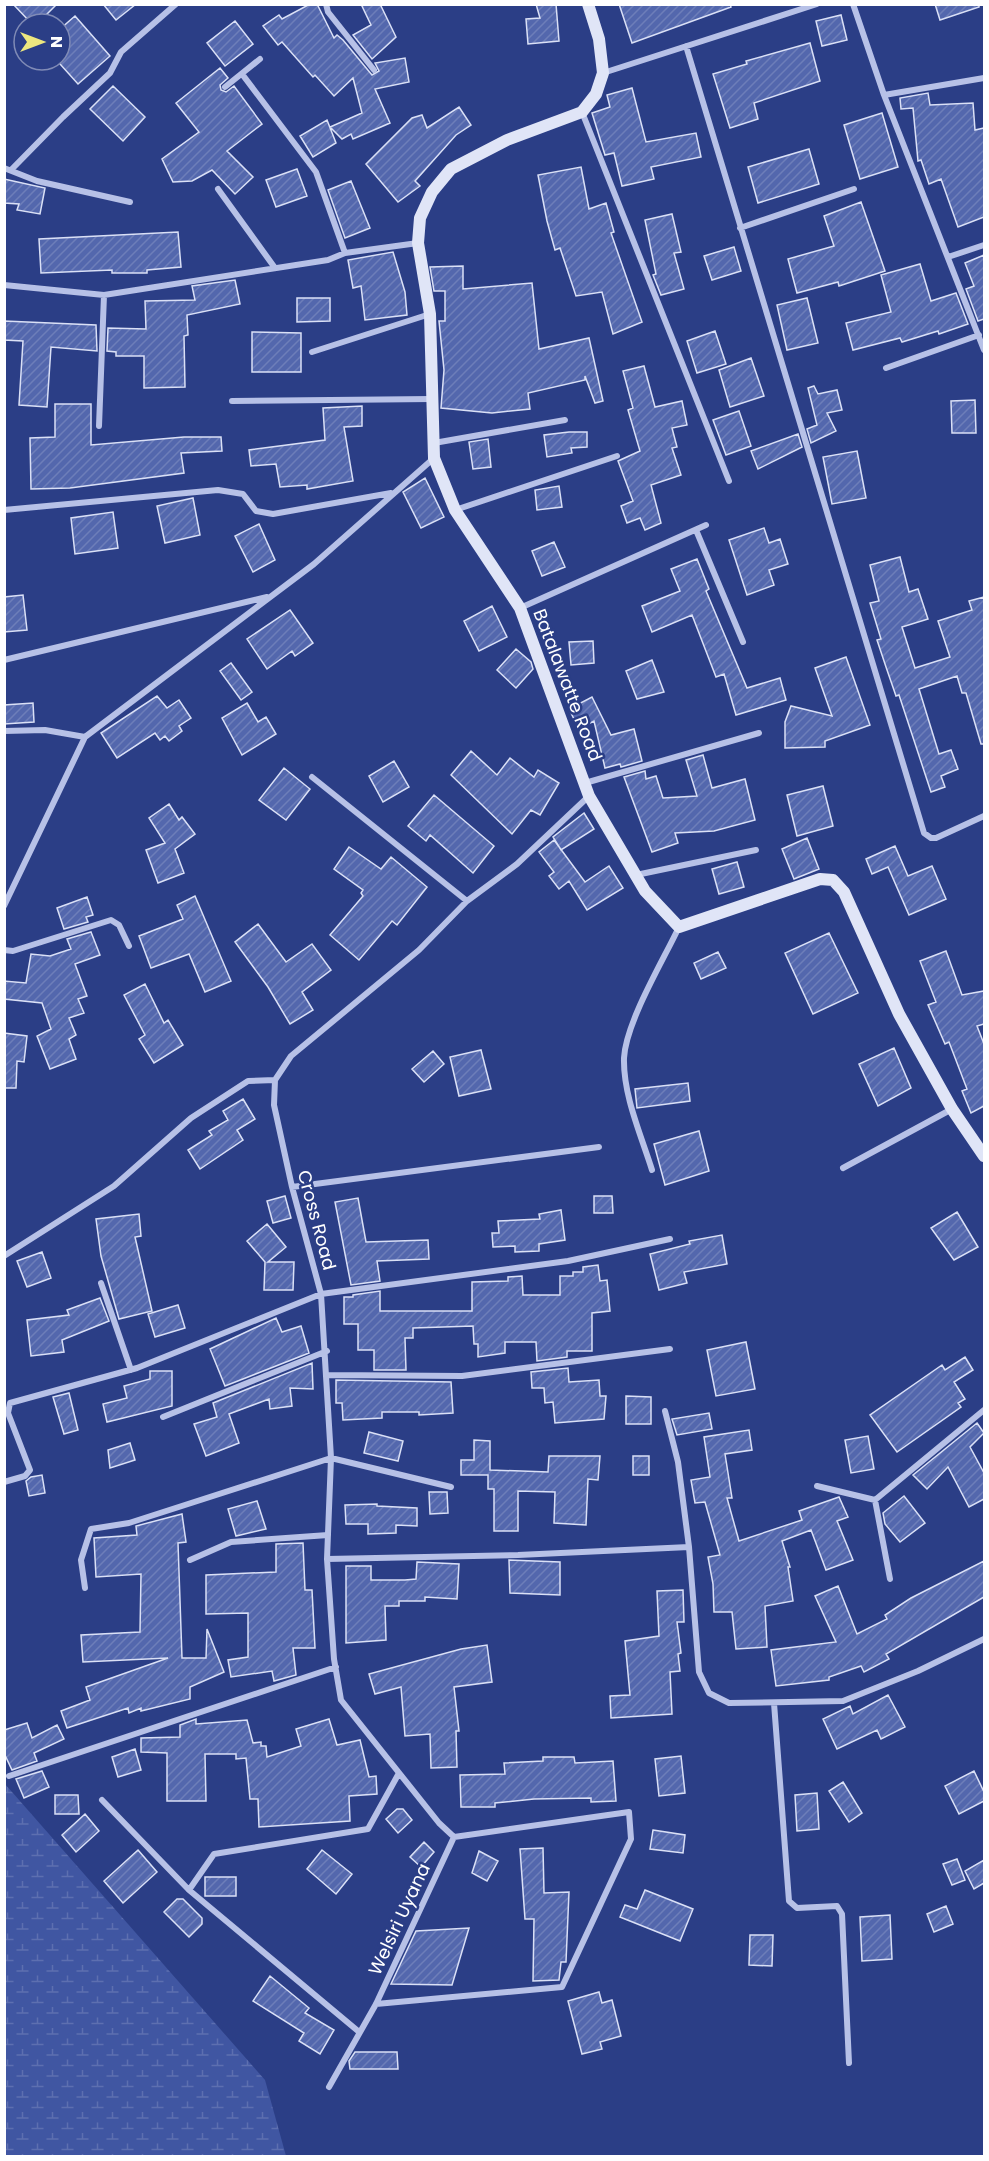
<svg xmlns="http://www.w3.org/2000/svg" width="989" height="2161" viewBox="0 0 989 2161" font-family="Poppins,sans-serif">
<defs>
<pattern id="wetland-marsh" width="20" height="14" patternUnits="userSpaceOnUse" patternTransform="scale(1.5)"><rect width="20" height="14" fill="#4056a2"/><path d="M1 5h8M5 5V1M11 12h8M15 12V8" fill="none" stroke="#5d6fb0"/></pattern>
<pattern id="building-hatch" width="6" height="6" patternUnits="userSpaceOnUse" patternTransform="scale(1.5)"><rect width="6" height="6" fill="#5367ad"/><path d="M-1 1l2-2M0 6l6-6M5 7l2-2" fill="none" stroke="#6d7eb9"/></pattern>
</defs>
<rect width="100%" height="100%" fill="#2b3e86"/>
<path fill="url(#wetland-marsh)" d="M5,1784l260,296 21,76h-281z"/>
<path fill="url(#building-hatch)" stroke="#dae0f6" stroke-width="1.5" d="M13,4h44l-20,20h-5z
M103,4h33l-20,16z
M310,4h7l17,34 3,-3 6,5 29,35 7,-4 -4,-8 30,-5 4,24 -34,7 15,34 -37,16 -2,-5 -9,5 -12,-12 32,-14 -9,-35 -19,18 -19,-21 -2,2 -31,-35 -4,3 -15,-19 16,-11 3,4z
M361,4h19l16,33 -24,22 -19,-24 18,-10z
M536,4h20l3,37 -31,3 -2,-25 14,-1z
M619,4h111l1,3 -99,36z
M935,4h44v3l-39,13z
M841,15l6,25 -25,6 -6,-25z
M75,16l35,40 -32,28 -18,-20v-35z
M235,21l18,23 -28,22 -18,-23z
M810,43l10,38 -66,22 4,16 -28,9 -17,-54 34,-10 -1,-3z
M220,68l8,10 -8,7 1,5 5,2 8,-6 28,38 -35,27 26,26 -18,17 -23,-24 -20,11 -19,1 -11,-23 37,-27 -23,-29z
M113,86l32,31 -22,24 -33,-32z
M632,88l14,54 50,-9 5,24 -50,10 3,12 -32,7 -8,-33 -9,2 -13,-42 18,-6 -3,-12z
M928,93l2,12 43,-2 2,27 9,-2v89l-26,10 -17,-48 -12,5 -8,-24 -3,1 -5,-53 -12,1 -1,-11z
M459,107l12,18 -15,10 -41,46 5,5 -22,16 -32,-38 46,-46 10,-3 5,13z
M882,113l16,54 -38,12 -16,-54z
M327,120l9,23 -23,14 -13,-21z
M809,149l10,35 -61,19 -10,-36z
M581,167l8,42 17,-6 8,29 -3,1 31,89 -29,12 -11,-42 -26,4 -16,-48 -5,2 -8,-29 -9,-46z
M297,169l10,27 -31,11 -10,-27z
M4,179l41,9 -5,26 -23,-4 2,-6 -15,-1z
M351,181l19,47 -25,10 -17,-48z
M861,202l24,69 -46,15 -1,-4 -41,11 -9,-34 46,-13 -10,-30z
M672,214l9,38 -7,1 10,36 -23,6 -8,-20 3,-1 -11,-54z
M178,232l3,35 -34,3v3h-35v-3l-71,3 -2,-34z
M734,247l7,24 -29,9 -8,-24z
M393,252l12,40 2,23 -42,5 -4,-34 -8,2 -5,-28z
M984,255v64l-6,2 -12,-32 8,-3 -9,-23z
M920,264l11,37 25,-8 12,31 -29,10 -1,-3 -36,11 -2,-4 -47,12 -7,-27 45,-11 -10,-37z
M463,266v23l69,-6 7,66 50,-11 14,63 -8,2 -10,-27v4l-57,13 2,16 -38,4 -51,-5 3,-38 -5,-49h6v-30h-11l-4,-24z
M235,280l5,24 -53,11 1,20 -4,1 1,51 -41,1v-32h-28v-4l-9,-1 1,-23 38,1 -1,-28 50,-1 -3,-14z
M297,298h33v23l-33,1z
M807,298l11,45 -31,7 -10,-45z
M4,321l92,4 1,26 -46,-4 -4,60 -28,-2 4,-64 -19,-1z
M715,331l11,33 -29,9 -10,-32z
M252,332l49,1v39h-49z
M751,358l13,38 -34,11 -11,-37z
M644,366l11,41 27,-6 5,24 -15,3 5,19 -5,1 9,27 -30,10 10,38 -16,7 -5,-12 -13,5 -6,-17 12,-5 -15,-40 22,-10 -12,-41 5,-2 -10,-37z
M814,386l4,8 19,-4 5,20 -15,3 9,18 -25,12 -4,-14 10,-4 -9,-37z
M975,400l1,33h-24l-1,-32z
M55,404h36v41l93,-8h37l1,14 -41,2 3,20 -114,15 -39,1 -1,-51 25,-1z
M362,406v20l-18,1 9,54 -46,8v-4l-27,2 -4,-23 -25,2 -2,-16 76,-10 -2,-32z
M739,411l12,35 -25,9 -13,-35z
M569,432h18v15l-16,1 1,5 -25,4 -3,-22z
M798,434l4,13 -44,22 -7,-18z
M488,439l3,28 -18,2 -4,-27z
M857,451l9,47 -34,6 -9,-47z
M425,478l19,39 -23,11 -18,-36z
M559,486l3,21 -25,3 -2,-20z
M193,498l7,37 -35,8 -8,-37z
M113,512l5,36 -43,6 -4,-36z
M259,524l16,36 -22,12 -18,-36z
M764,528l5,15 11,-4 8,25 -19,6 5,15 -27,10 -18,-55z
M554,542l11,25 -23,9 -10,-25z
M900,557l9,35 9,-3 10,30 -26,8 13,41 35,-11 -12,-36 34,-11 -3,-9 15,-4v147h-3l-15,-51h-4l-5,-17 -38,13 20,65 12,-4 7,19 -17,7 4,11 -14,5 -32,-97 -3,1 -10,-29 -9,-27 4,-1 -11,-36 9,-2 -9,-36z
M697,559l12,30 -3,2 41,97 33,-10 6,22 -50,15 -12,-41 -8,3 -24,-62 -40,17 -10,-26 38,-15 -9,-22z
M23,595l4,35 -23,2v-35z
M492,606l15,31 -28,14 -15,-30z
M290,610l23,33 -18,13 -3,-5 -25,18 -20,-30z
M593,641l1,22 -23,2 -2,-23z
M516,649l15,13 2,7 -17,19 -19,-18z
M846,657l24,68 -45,16v6l-40,1v-26l6,-16 41,10 -17,-48z
M652,660l12,32 -27,7 -11,-28z
M231,663l21,29 -11,8 -21,-29z
M157,696l10,12 12,-8 12,18 -12,8 3,5 -13,10 -4,-5 -5,4 -5,-7 -38,25 -16,-25z
M592,697l19,38 23,-6 8,32 -21,6 -1,-3 -15,4 -11,-47 -15,8 -10,-20z
M33,703l1,19 -30,2v-19z
M247,703l11,19 8,-5 10,17 -34,21 -20,-37z
M471,751l26,24 13,-17 24,19 4,-7 21,13 -19,32 -9,-5 -19,24 -61,-59z
M703,755l9,33 33,-9 10,41 -41,11 -39,2 3,10 -26,9 -28,-75 21,-6 1,8 10,-3 7,22 34,-2 -11,-36z
M394,761l15,26 -26,15 -14,-26z
M284,768l26,21 -24,31 -27,-20z
M823,786l10,40 -36,10 -10,-41z
M434,795l60,51 -21,27 -43,-38 -4,6 -18,-15z
M169,804l10,16 3,-3 13,17 -20,15 9,24 -26,10 -12,-33 19,-7 -16,-25z
M584,813l10,16 -33,21 -8,-13z
M807,838l12,31 -25,10 -12,-30z
M554,840l31,42 24,-16 14,22 -36,22 -18,-29 -10,8 -10,-13 5,-4 -15,-20z
M895,846l13,30 24,-10 14,33 -37,16 -21,-48 -16,7 -6,-15z
M349,847l32,22 10,-12 36,30 -30,38 -5,-4 -33,39 -29,-25 33,-39 -2,-3 2,-3 -29,-21z
M737,862l7,25 -25,7 -7,-25z
M195,896l36,85 -26,11 -16,-38 -38,14 -12,-32 44,-17 -6,-14z
M87,897l6,18 -7,2 2,5 -24,7 -7,-21z
M258,924l28,38 26,-18 19,26 -29,22 11,18 -23,14 -22,-37 -33,-45z
M91,932l9,23 -25,9 12,32 -9,3 6,14 -15,5 7,17 -7,4 7,20 -26,10 -13,-33 14,-7 -9,-26 -38,-4v-18l22,2 5,-29 19,2 21,-7 -4,-10z
M829,933l29,60 -45,21 -28,-61z
M946,951l16,44 22,-4v33l-7,2 7,18v62l-13,7 -9,-22 5,-2 -18,-47 -4,2 -17,-39 8,-3 -16,-41z
M718,952l8,16 -25,11 -7,-16z
M145,984l19,39 4,-3 15,25 -29,18 -15,-24 6,-4 -21,-40z
M4,1033l23,3 -3,26 -7,-1 -1,27h-12z
M894,1048l17,40 -33,18 -19,-42z
M481,1050l10,39 -32,7 -9,-39z
M433,1051l11,13 -20,18 -12,-13z
M688,1083l2,18 -53,7 -2,-19z
M243,1099l12,20 -18,11 6,10 -43,29 -12,-19 24,-15 -3,-4 19,-11 -5,-9z
M699,1131l10,40 -44,14 -11,-41z
M285,1196l6,22 -18,5 -6,-22z
M594,1196h18l1,17h-19z
M358,1198l8,44 62,-2 1,19 -52,2 3,20 -29,4 -16,-83z
M561,1210l4,30 -26,4v7l-24,1v-6l-22,1 -1,-14h7l-1,-12 42,-2 -1,-5z
M957,1212l21,35 -24,13 -23,-32z
M139,1214l2,22 -6,1 17,74 -33,8 -18,-63 -5,-37z
M267,1224l19,23 -18,15h26l-1,28h-29l1,-28 -18,-21z
M722,1235l5,29 -43,8 3,11 -28,7 -9,-36 40,-10 -1,-3z
M42,1252l9,26 -24,9 -10,-26z
M598,1265l2,16 7,-1 3,31 -18,2v38h-25v6l-30,4 -1,-19h-31v11l-27,4v-13h-4l-1,-18 -60,2v10h-8l1,32h-32v-20h-16v-26h-14v-27h9v-2l27,-4v20h92v-29l36,-1v-4l14,-1 1,19h37v-19h13v-4h10v-5z
M100,1298l9,23 -47,19 2,12 -33,4 -4,-36 42,-5 -2,-5z
M178,1305l7,23 -30,9 -7,-23z
M276,1318l6,14 19,-6 8,27 -84,33 -15,-37z
M746,1342l9,47 -39,7 -9,-46z
M965,1357l8,13 -19,12 11,17 -7,4 3,4 -64,45 -27,-37 72,-50 3,5z
M312,1363l1,26 -23,-1 2,18 -22,3 -1,-10 -40,15 10,29 -33,13 -12,-32 23,-7 -4,-14z
M568,1368l1,14 30,-2 1,16h6l-2,23 -49,4 -2,-21 -8,1 -1,-15h-12l-1,-16z
M150,1371h22v35l-65,16 -4,-18 24,-6 -3,-12 26,-7z
M336,1380l115,2 2,31 -34,2v-3h-37v6l-39,2 -1,-17h-6z
M69,1393l9,37 -14,4 -11,-37z
M626,1396l25,1v27h-25z
M709,1413l3,16 -35,6 -5,-16z
M977,1423l7,10 -14,14 14,26v26l-15,8 -21,-40 -21,22 -14,-14z
M749,1430l3,20 -27,4 7,44h-5l12,43 63,-21 -3,-9 40,-14 9,20 -11,4 16,39 -27,10 -15,-40 -29,11 8,26h-2l5,34 -28,5 2,41 -31,2 -4,-37h-18l-1,-28 -5,-27 12,-2 -15,-53 -10,1 -4,-23 19,-3 -6,-40z
M369,1432l34,9 -5,20 -34,-8z
M868,1436l6,33 -23,4 -6,-33z
M474,1440l16,1v29l58,2 1,-16h51l-2,24 -10,-1 -2,46 -32,-2 1,-31 -37,-1v40h-24v-42h-6v-14h-27v-15h13z
M130,1443l5,17 -25,8 -2,-18z
M633,1456h16v19h-16z
M42,1475l3,18 -16,3 -3,-15 5,-4z
M429,1492h18l1,21 -18,1z
M904,1496l21,27 -25,19 -15,-18 -2,-11z
M257,1501l9,28 -30,7 -8,-27z
M377,1504v2l40,2v18l-21,-1v8l-28,1v-10h-22l-1,-19z
M182,1514l4,28 -8,1 4,115h24l1,-29 17,43 -34,15v12l-49,12v-3l-12,5 -1,-5 -61,20 -6,-17 29,-11 -4,-13 82,-29 -85,4 -2,-27 59,-3 1,-58 -45,3 -2,-39 43,-3 -1,-9z
M303,1543l2,47h7l3,58h-22l3,27 -22,6 -2,-10 -41,6 -3,-17 20,-3v-44l-42,1v-39l70,-3v-28z
M509,1560l51,2v33l-50,-2z
M984,1561v36l-98,57 3,5 -25,13 -3,-6 -32,11v3l-53,6 -5,-36 65,-8 -21,-46 23,-10 19,48 30,-15 -2,-4 26,-17z
M417,1562l42,2 -2,35 -32,-2v4h-26v5h-14l1,34 -40,3v-77h25v14h34l11,-1z
M683,1590l1,32h-7l4,31 -3,1 2,17 -10,1 2,42 -61,4 -1,-22 20,-1 -5,-54 34,-5 -2,-45z
M487,1645l5,37 -38,5 5,44h-3l1,36 -26,1 -1,-34 -25,2 -4,-49 -26,7 -6,-20 92,-25z
M888,1695l17,32 -24,12 -4,-9 -40,19 -14,-30 27,-13 3,8z
M196,1719v5l51,-4 6,23 8,-1v4h5l1,11 34,-11 -5,-17 33,-10 8,26 23,-5 9,37 7,-1 1,18 -28,2 1,25 -91,6 -1,-28h-8l-4,-41 -10,1v-5h-31l1,47h-39v-48l-26,-1v-14l39,-1v-12z
M27,1723l5,15 25,-13 7,14 -30,14 3,8 -25,9 -8,-17v-23z
M135,1749l6,21 -23,7 -6,-20z
M681,1756l4,37 -26,3 -4,-37z
M543,1757h31l1,6 38,-2 3,40 -25,1v-4l-57,1 -39,4v4h-34l-1,-32 45,-1 -1,-11 39,-2z
M42,1771l7,16 -25,11 -8,-19z
M974,1771l10,21v9l-25,13 -14,-28z
M843,1782l19,31 -13,9 -20,-31z
M817,1793l2,36 -22,2 -2,-36z
M55,1795h23l1,19h-24z
M397,1809h6l9,11 -14,13 -12,-14z
M85,1814l14,17 -23,21 -14,-17z
M653,1830l32,5 -2,18 -33,-4z
M424,1842l10,10 -13,15 -11,-10z
M543,1848l1,45 25,-1 -3,70h-5l-2,18 -26,1 1,-62h-9l-5,-70z
M138,1850l19,22 -34,31 -19,-22z
M322,1850l30,24 -16,20 -29,-25z
M479,1851l19,10 -11,20 -15,-8z
M957,1859l8,21 -13,5 -9,-21z
M984,1860v23l-10,6 -9,-18z
M205,1877h31v19h-31z
M645,1890l48,19 -13,32 -60,-24 5,-12 12,4z
M177,1899h6l19,19v6l-13,13 -25,-25z
M946,1906l7,18 -19,8 -7,-18z
M890,1915l2,44 -30,2 -2,-44z
M469,1928l-17,57 -61,-1 25,-53z
M750,1935h23l-1,31 -23,-1z
M270,1976l39,32 -4,5 29,17 -14,24 -21,-13 5,-8 -51,-32z
M599,1992l3,11 10,-3 9,36 -21,6 2,7 -20,5 -14,-53z
M355,2052h42l1,17h-48l-1,-8z"/>
<g fill="none" stroke-linecap="round" stroke-linejoin="round">
<path stroke="#b7c1e7" stroke-width="6" d="M326,4l2,8 46,58
M853,4l31,91 100,-17
M686,46l238,787 7,5h5l48,-22
M603,73l214,-69
M242,74l74,98 29,81
M225,87l35,-28
M884,95l100,255
M582,112l147,369
M4,168l33,13 93,21
M12,169l51,-52 47,-44 11,-21 55,-48
M218,189l57,79
M740,228l114,-39
M948,257l36,-12
M4,285l100,10 224,-35 17,-7 73,-10
M312,352l118,-38
M886,368l93,-33
M232,401l200,-2
M99,426l5,-131
M434,443l131,-23
M4,510l214,-20 25,4 13,17 17,3 118,-21
M455,510l162,-54
M696,530l47,112
M520,608l186,-83
M4,660l263,-63
M4,731l41,-1 40,7
M312,777l155,124
M585,783l174,-50
M636,875l120,-25
M4,906l81,-169 229,-173 120,-106
M4,950l9,1 98,-31 8,5 10,21
M843,1168l109,-59
M652,1170c-11,-35 -29,-75 -28,-112 2,-36 39,-97 55,-131
M292,1187l307,-40
M4,1256l110,-70 77,-68 57,-37 27,-1
M101,1283l30,87
M327,1375l135,1 208,-27
M665,1411l13,51 11,85 10,125 10,21 20,10 114,-2 75,-30 66,-32
M163,1417l164,-66
M4,1482l21,-6 5,-6 -22,-57 2,-10 127,-35 184,-74 247,-33 102,-22
M817,1486l58,14
M327,1559l191,-4 171,-8
M190,1560l41,-18 97,-7
M890,1579l-15,-79 109,-90
M85,1588l-4,-28 10,-31 38,-6 202,-65 120,29
M774,1703l15,198 8,7 40,-2 5,8 7,149
M9,1776l327,-109
M102,1800l87,90 169,141
M189,1890l25,-36 154,-25 31,-56
M376,2004l186,-17 69,-148 -2,-27 -175,25
M329,2087l47,-83 78,-167 -15,-14 -98,-123 -7,-41 -7,-100 4,-101 -10,-164 -29,-107 -18,-82 1,-25 16,-24 128,-106 48,-49 50,-37 72,-68"/>
<path stroke="#e0e5f7" stroke-width="12" d="M588,4l11,35 4,34 -7,21 -14,18 -75,28 -56,29 -19,23 -12,26 -2,25 12,71 4,144 21,52 65,98 69,188 56,95 34,36 141,-48 13,1 11,12 55,122 53,95 32,47"/>
</g>
<g text-anchor="middle" dominant-baseline="central" stroke-width="5" stroke-linejoin="round" paint-order="stroke">
<g font-size="18" fill="#fff" stroke="#2b3e86">
<text transform="translate(568 685) rotate(69)">Batalawatte Road</text>
<text transform="translate(317 1220) rotate(75)">Cross Road</text>
<text transform="translate(399 1919) rotate(-65)">Welsiri Uyana</text>
</g>
</g>
<rect width="989" height="2161" fill="none" stroke="#ffffff" stroke-width="12"/>
<g transform="translate(42 42) rotate(90)"><circle r="28" fill="#2b3e86" stroke="#808bb6" stroke-width="1.5"/>
<path d="M0-4.5L10 22L0 15L-10 22Z" fill="#ede77f"/>
<text y="-9" font-size="16" font-weight="bold" text-anchor="middle" fill="#ffffff">N</text>
</g>
</svg>
